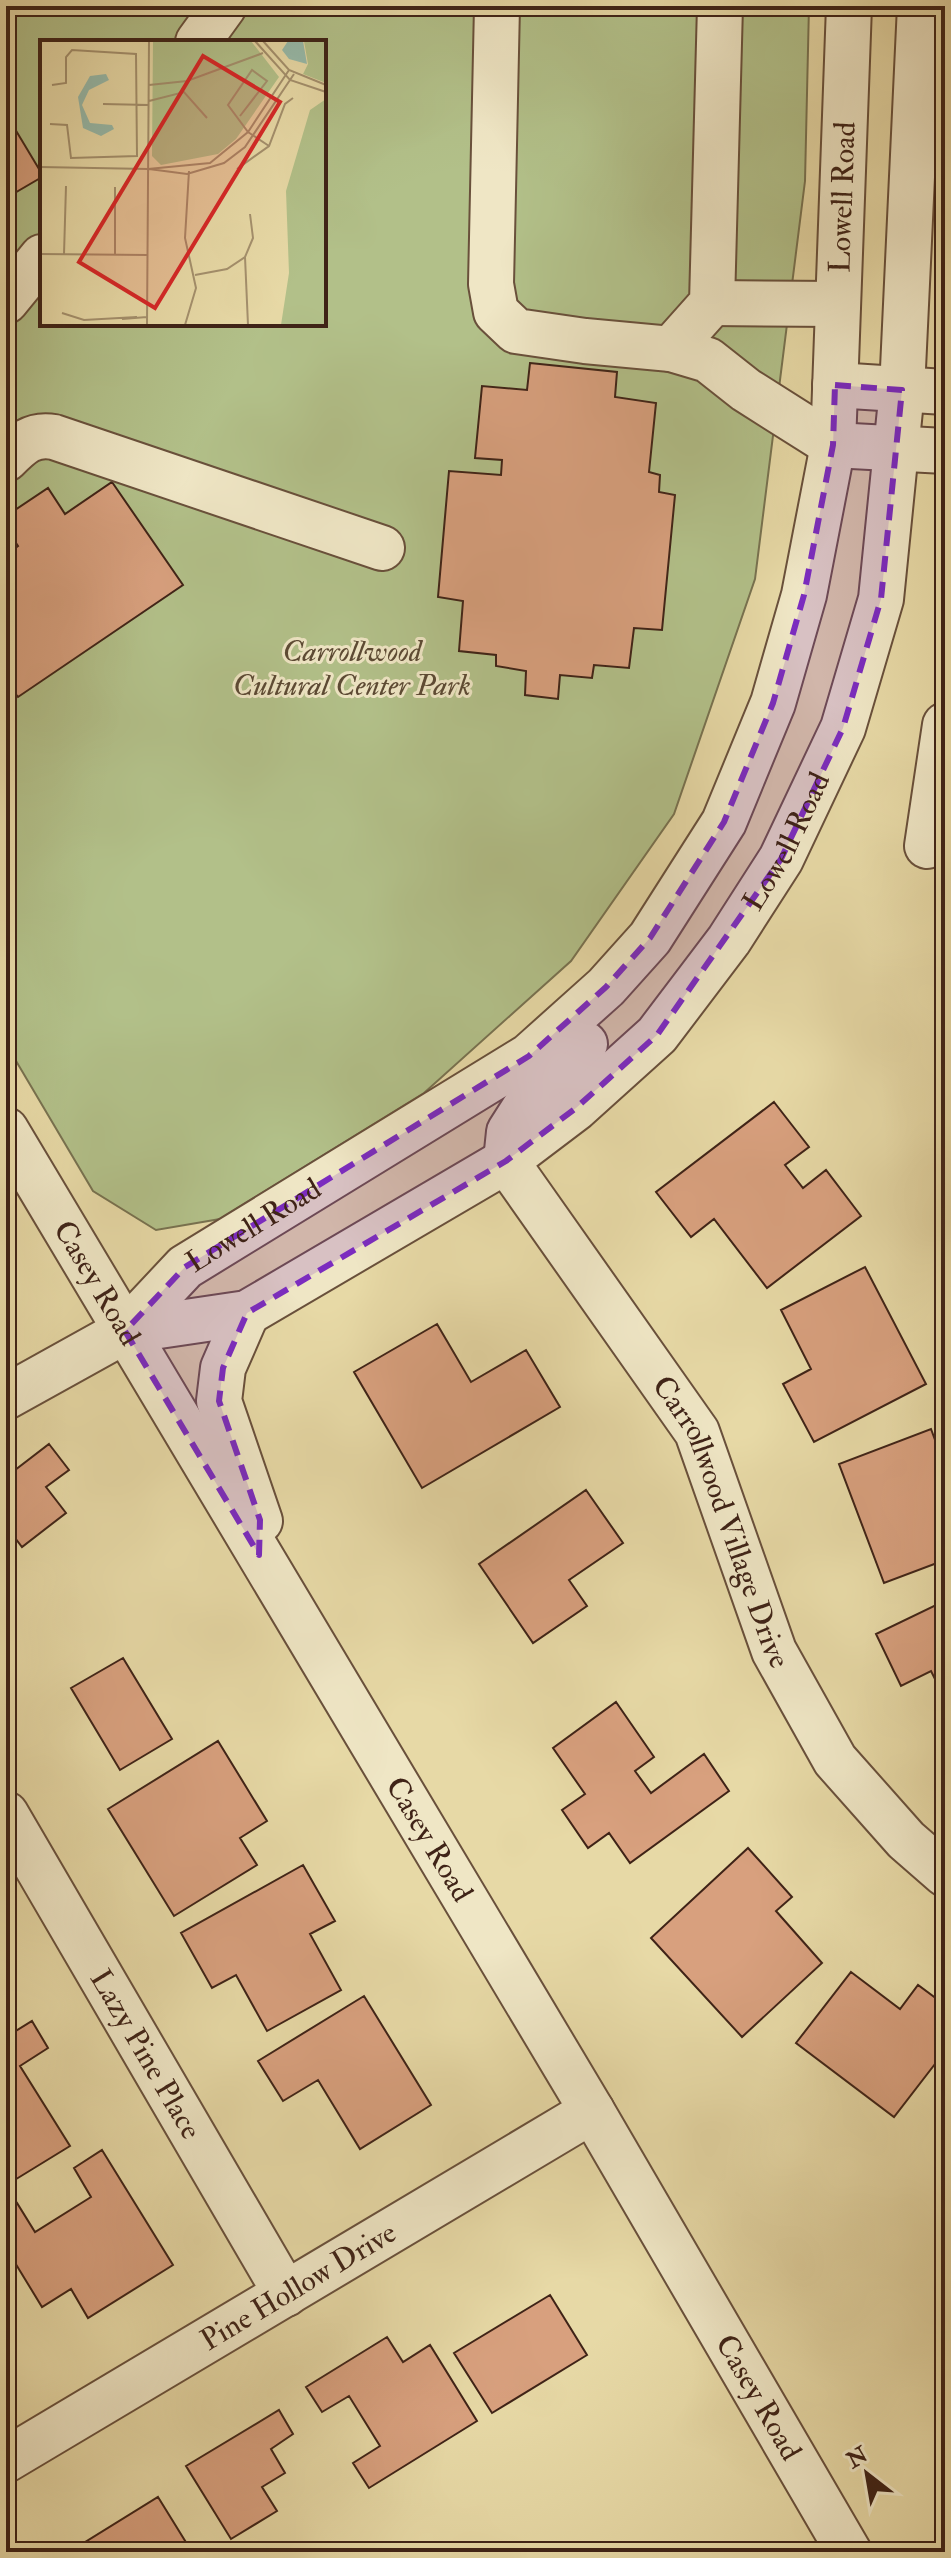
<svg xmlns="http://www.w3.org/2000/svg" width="951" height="2558" viewBox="0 0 951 2558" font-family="'IM FELL Double Pica',serif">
<rect width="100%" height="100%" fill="#e7d9a6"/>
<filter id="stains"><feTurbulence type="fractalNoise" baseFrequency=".0025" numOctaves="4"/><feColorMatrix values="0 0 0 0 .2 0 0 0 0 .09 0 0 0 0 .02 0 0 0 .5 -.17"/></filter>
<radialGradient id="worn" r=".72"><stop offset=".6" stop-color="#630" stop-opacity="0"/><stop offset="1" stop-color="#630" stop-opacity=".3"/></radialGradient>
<path fill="#b2c089" stroke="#787250" stroke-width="2" fill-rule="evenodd" d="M6,6h803l-4,175 -50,398 -81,235 -103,147 -147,132 -204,126 -64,11 -63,-39 -87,-147zM42,42h282v282h-282z"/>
<path fill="#d8a07e" stroke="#3f2317" stroke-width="2" d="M6,114l36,60v3l-36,21z
M530,363l87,9 -2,25 41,6 -7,69 11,3 -1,17 16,3 -13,135 -28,-2 -5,40 -35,-3 -2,13 -32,-3 -2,24 -33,-4 1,-24 -30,-5v-11l-37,-4 4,-50 -25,-4 11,-126 52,4 1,-15 -27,-2 7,-72 45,4z
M112,482l71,103 -165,112 -12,-16v-126l12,-9 -12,-18v-12l42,-28 17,26z
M774,1102l35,45 -24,18 18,23 23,-18 35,46 -94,72 -53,-69 -23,18 -35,-45z
M865,1267l61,117 -112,58 -31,-58 28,-15 -30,-59z
M437,1324l34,58 55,-32 34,57 -138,81 -68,-116z
M931,1429l14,38v93l-61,23 -45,-119z
M49,1444l20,26 -23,17 20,26 -44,34 -16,-21v-49z
M586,1490l37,53 -54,37 18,26 -54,37 -54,-79z
M936,1605l9,18v76l-14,-28 -30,15 -25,-52z
M123,1658l49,81 -52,31 -49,-82z
M616,1702l38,55 -19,14 16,22 53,-39 25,37 -99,72 -21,-30 -21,15 -26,-38 23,-16 -32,-46z
M218,1741l49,80 -27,17 17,27 -83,51 -66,-107z
M748,1848l44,49 -16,14 46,52 -80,74 -91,-99z
M303,1865l32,56 -25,13 31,56 -74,41 -31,-56 -24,13 -31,-55z
M851,1972l49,37 18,-24 27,20v46l-51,66 -98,-74z
M364,1996l67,109 -71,44 -42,-69 -35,21 -25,-40z
M32,2021l16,27 -28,18 50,80 -57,35 -7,-11v-133z
M102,2150l71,115 -85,53 -17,-29 -29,18 -36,-59v-38l11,-7 18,29 56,-35 -17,-29z
M550,2295l37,60 -95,58 -38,-60z
M387,2337l16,25 27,-17 47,76 -108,67 -16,-25 27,-17 -31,-50 -27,16 -16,-25z
M279,2410l14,24 -22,15 14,24 -23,14 15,24 -46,28 -45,-73z
M158,2497l34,55h-123z"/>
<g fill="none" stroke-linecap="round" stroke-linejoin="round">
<defs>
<g id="minor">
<path d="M497,6l-6,278 5,28 20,19 69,10 86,8 37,11 38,30 87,55 112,6"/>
<path d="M198,42l26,-36"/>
<path d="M6,301l36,-44"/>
<path d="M712,303l126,1"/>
<path d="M671,349l41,-46 8,-297"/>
<path d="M835,385l110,7"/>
<path d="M6,459c15,-15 26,-26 48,-22l328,111"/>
<path d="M927,846l18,-121"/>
<path id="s1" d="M585,1044l-48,44 -28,44 -3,29 191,271 77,219 61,109 71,80 39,34"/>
<path id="s2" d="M6,1130l586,981 257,441"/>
<path d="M247,1313l-24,55 -4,33 41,120"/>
<path id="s3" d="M125,1331l122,-18 259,-152 70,-53 81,-73 72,-95 52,-81 62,-131 38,-129 21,-209 18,-384"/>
<path id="s4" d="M6,1397l119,-66 60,-64 344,-211 77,-69 44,-49 74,-116 49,-119 31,-108 29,-150 16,-439"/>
<path id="s5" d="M6,1814l280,480"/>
<path id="s6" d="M6,2460l586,-349"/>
</g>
</defs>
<use href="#minor" stroke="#69503b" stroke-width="48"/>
<use href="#minor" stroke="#efe6c5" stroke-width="44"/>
</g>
<path fill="#7b2cbf" fill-opacity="0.2" stroke="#7b2cbf" stroke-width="6" stroke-dasharray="16 10" stroke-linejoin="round" d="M835,385l67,5 -21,209 -38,129 -62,131 -124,176 -81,73 -70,53 -259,152 -24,55 -4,33 41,119 -1,35 -134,-224 60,-64 344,-211 77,-69 44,-49 74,-116 49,-119 31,-108 29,-150z"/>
<g text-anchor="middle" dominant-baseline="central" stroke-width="6" stroke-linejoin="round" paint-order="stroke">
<g font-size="30" fill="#3f2317" stroke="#efe6c5">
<text stroke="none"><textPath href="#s4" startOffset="1576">Lowell Road</textPath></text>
<text stroke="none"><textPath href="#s3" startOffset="854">Lowell Road</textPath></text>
<text stroke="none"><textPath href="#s4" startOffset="304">Lowell Road</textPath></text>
<text stroke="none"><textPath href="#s2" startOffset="178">Casey Road</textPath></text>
<text stroke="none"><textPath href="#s1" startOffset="570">Carrollwood Village Drive</textPath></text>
<text stroke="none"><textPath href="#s2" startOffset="826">Casey Road</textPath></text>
<text stroke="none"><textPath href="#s5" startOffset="278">Lazy Pine Place</textPath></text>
<text stroke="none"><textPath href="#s6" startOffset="340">Pine Hollow Drive</textPath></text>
<text stroke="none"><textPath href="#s2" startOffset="1474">Casey Road</textPath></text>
</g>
<g font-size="30" font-style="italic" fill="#5c4a34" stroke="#efe6c5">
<text x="352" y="651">Carrollwood<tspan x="352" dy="34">Cultural Center Park</tspan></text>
</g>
</g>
<g transform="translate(40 40)">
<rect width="286" height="286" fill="#e7d9a6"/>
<path d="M113,1h98l28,36 -43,62 -18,15 -57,11 -9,-9zM264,1h22v42l-23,-9 5,-10zM286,59v226h-45l8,-52 -3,-82 24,-81z" fill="#b2c089"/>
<path d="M248,1h15l4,23 -18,-5 -7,-9zM66,34l3,6 -20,10 -7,15 8,18 22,2 2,4 -13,7 -18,-8 -5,-31 12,-21z" fill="#97baaa"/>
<path fill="none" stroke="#a4906d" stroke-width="2" d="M215,1l35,39 36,12M223,1l26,29 37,15M109,45l38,-4 76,-28M109,61l35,-9 23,26M63,64l46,1M200,76l27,-35 -15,-11 -24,35 20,27 21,14M10,84l17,1 4,33 66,-2 -1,-102 -64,-4 -6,7v26l-14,2M0,127l108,2 62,-6 38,-31 41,-62M109,129l38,5 37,-11 21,-16 49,-73M197,129l32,-23 16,-42 8,-6M0,214l108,1M24,214l2,-68M75,215v-68M205,217l3,68M155,235l32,-6 18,-12 8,-19 -3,-24M22,273l22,7 53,-3M82,279l25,-2M107,285l2,-284M145,285l11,-37 -11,-50 4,-67"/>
<path fill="#d62828" fill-opacity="0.15" stroke="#d62828" stroke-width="4" d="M163,16l77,46 -125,206 -76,-46z"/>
<rect width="286" height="286" fill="none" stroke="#3f2317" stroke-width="4"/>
</g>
<rect width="951" height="2558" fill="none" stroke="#e7d9a6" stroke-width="32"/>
<rect x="8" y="8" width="935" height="2542" fill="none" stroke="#3f2317" stroke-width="4"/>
<rect x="16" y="16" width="919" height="2526" fill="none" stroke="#3f2317" stroke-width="2"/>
<g transform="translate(867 2474) rotate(329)" stroke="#efe6c5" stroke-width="6" paint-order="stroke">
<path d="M0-6L14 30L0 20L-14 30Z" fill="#3f2317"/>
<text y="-12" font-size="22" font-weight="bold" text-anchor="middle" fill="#3f2317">N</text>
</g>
<rect width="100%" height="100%" filter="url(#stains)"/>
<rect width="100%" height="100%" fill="url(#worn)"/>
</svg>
